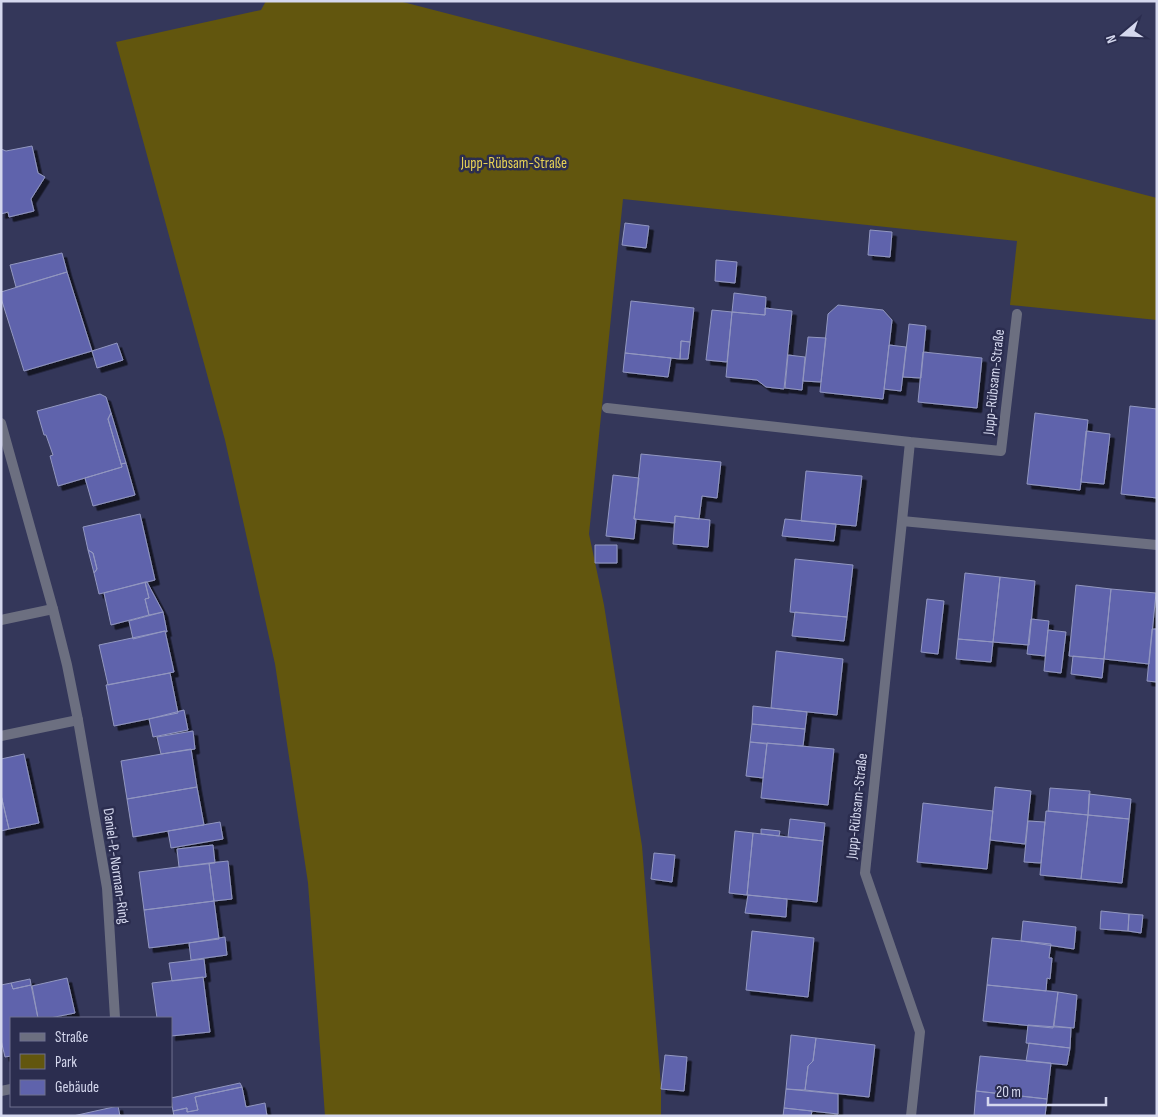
<svg xmlns="http://www.w3.org/2000/svg" width="1158" height="1117" viewBox="0 0 1158 1117" font-family="'Sofia Sans Condensed',sans-serif">
<defs>
<filter id="shadow"><feDropShadow dx="4.5" dy="4.5" stdDeviation="0" flood-color="#0009"/></filter>
</defs>
<rect width="100%" height="100%" fill="#34375a"/>
<path fill="#62560e" d="M266,1h133l758,197v122l-147,-15 7,-64 -394,-42 -34,335 15,71 38,241 19,241v29h-336l-17,-233 -33,-219 -50,-224 -109,-398 145,-32z"/>
<path fill="#5f63ac" stroke="#9297c0" filter="url(#shadow)" d="M32,146l6,27 7,4 -14,22 3,12 -25,6 -1,-5 -7,2v-65l5,2z
M625,223l24,3 -3,22 -24,-3z
M870,230l22,2 -2,25 -22,-2z
M62,253l5,19 -51,15 -6,-22z
M716,260l21,2 -2,21 -20,-2z
M67,272l25,79 -68,20 -23,-73v-6z
M734,293l32,4 -1,18 -33,-3z
M631,301l63,7 -4,34 -9,-1 -1,18 -55,-6z
M838,305l45,5 9,10 -9,79 -63,-7 8,-78z
M765,308l27,3 -8,78 -18,-2 -9,-7 -31,-3 6,-65 33,3z
M712,310l20,2 -5,50 -21,-2z
M909,324l17,2 -5,52 -18,-1z
M808,337l18,1 -5,44 -18,-1z
M681,341l9,1 -2,17h-8z
M117,343l6,17 -26,8 -5,-17z
M889,345l17,2 -5,44 -17,-2z
M923,352l59,6 -5,50 -59,-6z
M625,353l46,5 -3,19 -45,-5z
M788,355l17,2 -3,33 -17,-2z
M100,394l6,3 5,16 -3,6 14,48 -64,19 -8,-30 3,-1 -7,-20h-2l-7,-24z
M1130,406l27,3v89l-36,-4z
M111,413l15,50 -5,1 -13,-45z
M1035,413l53,7 -8,70 -53,-6z
M1086,431l24,3 -6,50 -23,-2z
M641,454l80,8 -4,36 -15,-2 -3,23 -24,-3v7l-41,-4z
M126,463l9,32 -42,11 -8,-28 37,-11 -1,-3z
M806,471l56,5 -6,50 -55,-5z
M613,475l26,3 -5,41h2l-2,20 -28,-3z
M140,514l15,66 -56,14 -5,-21 3,-4 -4,-16 -5,-3 -5,-23z
M675,516l35,4 -2,27 -35,-3z
M785,519l51,5 -2,17 -52,-5z
M595,545h22v18h-22z
M88,550l5,3 4,16 -3,4z
M795,559l58,6 -6,52 -57,-5z
M965,573l35,4 -7,65 -35,-3z
M1000,577l35,4 -6,64 -36,-3z
M145,582l4,16 -4,1 4,16 -38,10 -7,-32z
M145,582h2l16,30 -14,3 -4,-16 4,-1z
M1076,585l35,4 -7,70 -35,-3z
M1111,589l45,4 -7,71 -45,-5z
M927,599l17,2 -6,53 -17,-2z
M163,612l4,20 -2,-1 -32,8 -4,-18z
M795,612l52,5 -3,24 -52,-5z
M1031,619l18,2 -4,35 -18,-2z
M1152,629h5v53l-10,-1z
M1048,630l18,2 -5,41 -17,-2z
M165,631l9,41 -66,13 -9,-40z
M958,639l35,3 -2,20 -35,-3z
M776,651l67,8 -6,56 -66,-7z
M1073,656l31,3 -2,19 -31,-4z
M170,673l8,40 -64,13 -8,-41z
M753,706l54,6 -2,17 -53,-5z
M184,710l4,20 -35,7 -4,-18z
M752,724l53,5 -2,17 -53,-4z
M193,731l2,18 -34,5 -4,-17z
M750,742l17,2 -4,34 -17,-2z
M767,743l67,6 -6,56 -67,-7z
M191,749l6,38 -70,12 -6,-38z
M24,754l15,69 -30,6 -8,-34v-36z
M197,787l7,38 -71,12 -6,-38z
M995,787l36,4 -6,53 -35,-4z
M1050,788l40,3 -2,24 -40,-4z
M1089,794l42,5 -2,20 -41,-4z
M1,795l8,34 -8,2z
M923,803l70,8 -6,58 -70,-7z
M1046,811l42,4 -7,64 -41,-4z
M1088,815l41,4 -7,64 -41,-4z
M790,819l35,4 -2,18 -35,-4z
M1028,821l17,1 -4,41 -17,-1z
M220,822l3,17 -52,9 -3,-17z
M761,829l19,2 -1,5 -18,-2z
M735,831l18,2 -6,62 -18,-2z
M753,833l70,8 -6,61 -70,-7z
M213,845l2,18 -36,4 -2,-18z
M654,853l21,2 -3,27 -21,-3z
M228,861l4,38 -18,2 -5,-38z
M209,863l5,38 -70,9 -5,-38z
M748,895l39,4 -1,18 -41,-4z
M214,901l5,38 -70,9 -5,-38z
M1101,911l28,3 -1,17 -28,-2z
M1129,914l14,1 -2,18 -13,-2z
M1023,921l53,6 -2,22 -53,-8z
M752,931l62,7 -6,59 -62,-7z
M225,937l2,18 -36,5 -2,-17z
M992,938l59,6 -2,14h3l-2,21 -3,-1 -1,13 -59,-6z
M204,959l2,18 -34,4 -3,-18z
M203,977l7,55 -39,4v-18h-14l-5,-35z
M67,978l8,35 -25,5h-12l-6,-32z
M30,979l1,6 -18,4 -2,-6z
M11,983l2,6 18,-4 7,33h-27v38l-6,1 -4,-17v-55z
M987,985l71,7 -5,36 -70,-7z
M1058,992l19,3 -3,33 -20,-2z
M1028,1025l43,3 -1,20 -44,-5z
M791,1035l25,3 -3,23 -5,5 -3,24 -19,-1z
M816,1038l59,7 -6,52 -64,-7 3,-24 5,-5z
M1029,1043l41,5 -3,17 -41,-4z
M665,1055l22,2 -3,34 -23,-2z
M980,1056l71,7 -4,36 -71,-8z
M240,1083l2,4 -47,10 3,13 -11,2v-4l-14,3 -2,-13z
M242,1087l4,20 19,-4 2,13h-93l-1,-5 14,-3v4l11,-2 -3,-13z
M786,1089l52,5v20l-54,-6z
M976,1091l71,8 -2,17h-71z
M118,1106l2,10h-47z
M784,1108l28,3 -1,5h-28z"/>
<g fill="none" stroke-linecap="round" stroke-linejoin="round">
<path stroke="#6c6f80" stroke-width="10" d="M1,620l52,-11
M1,736l77,-16"/>
<path stroke="#6c6f80" stroke-width="10" d="M607,408l303,34 -8,79 255,24
M1,423l52,186 14,56 11,55 29,168 8,130
M910,442l91,9 16,-137
M902,521l-37,352 55,159 -9,84
M1,1091l10,-2"/>
</g>
<g text-anchor="middle" dominant-baseline="central" stroke-width="5" stroke-linejoin="round" paint-order="stroke">
<g font-size="15" fill="#e7d255" stroke="#2b2d4f">
<text x="514" y="163">Jupp-Rübsam-Straße</text>
</g>
<g font-size="15" fill="#d5d8ee" stroke="#2b2d4f">
<text transform="translate(994 382) rotate(-84)">Jupp-Rübsam-Straße</text>
<text transform="translate(857 806) rotate(-84)">Jupp-Rübsam-Straße</text>
<text transform="translate(116 866) rotate(82)">Daniel-P.-Norman-Ring</text>
</g>
</g>
<rect width="1158" height="1117" fill="none" stroke="#d5d8ee" stroke-width="5"/>
<rect x="10" y="1017" width="162" height="90" fill="#2b2d4f" stroke="#6f718f"/>
<rect x="20" y="1033" width="25" height="8" fill="#6c6f80" stroke="#6f718f"/>
<text x="55" y="1042" font-size="15" fill="#d5d8ee">Straße</text>
<rect x="20" y="1054" width="25" height="15" fill="#62560e" stroke="#6f718f"/>
<text x="55" y="1067" font-size="15" fill="#d5d8ee">Park</text>
<rect x="20" y="1080" width="25" height="15" fill="#5f63ac" stroke="#6f718f"/>
<text x="55" y="1092" font-size="15" fill="#d5d8ee">Gebäude</text>
<g transform="translate(1123 35) rotate(251)" stroke="#2b2d4f" stroke-width="4" paint-order="stroke">
<path d="M0-4L9 19L0 12L-9 19Z" fill="#d5d8ee"/>
<text y="-8" font-size="14" font-weight="bold" text-anchor="middle" fill="#d5d8ee">N</text>
</g>
<path d="M988 1097v8h118v-8" fill="none" stroke="#d5d8ee" stroke-width="2.5"/>
<text x="996" y="1097" font-size="15" fill="#d5d8ee" stroke="#2b2d4f" stroke-width="4" paint-order="stroke">20 m</text>
</svg>
